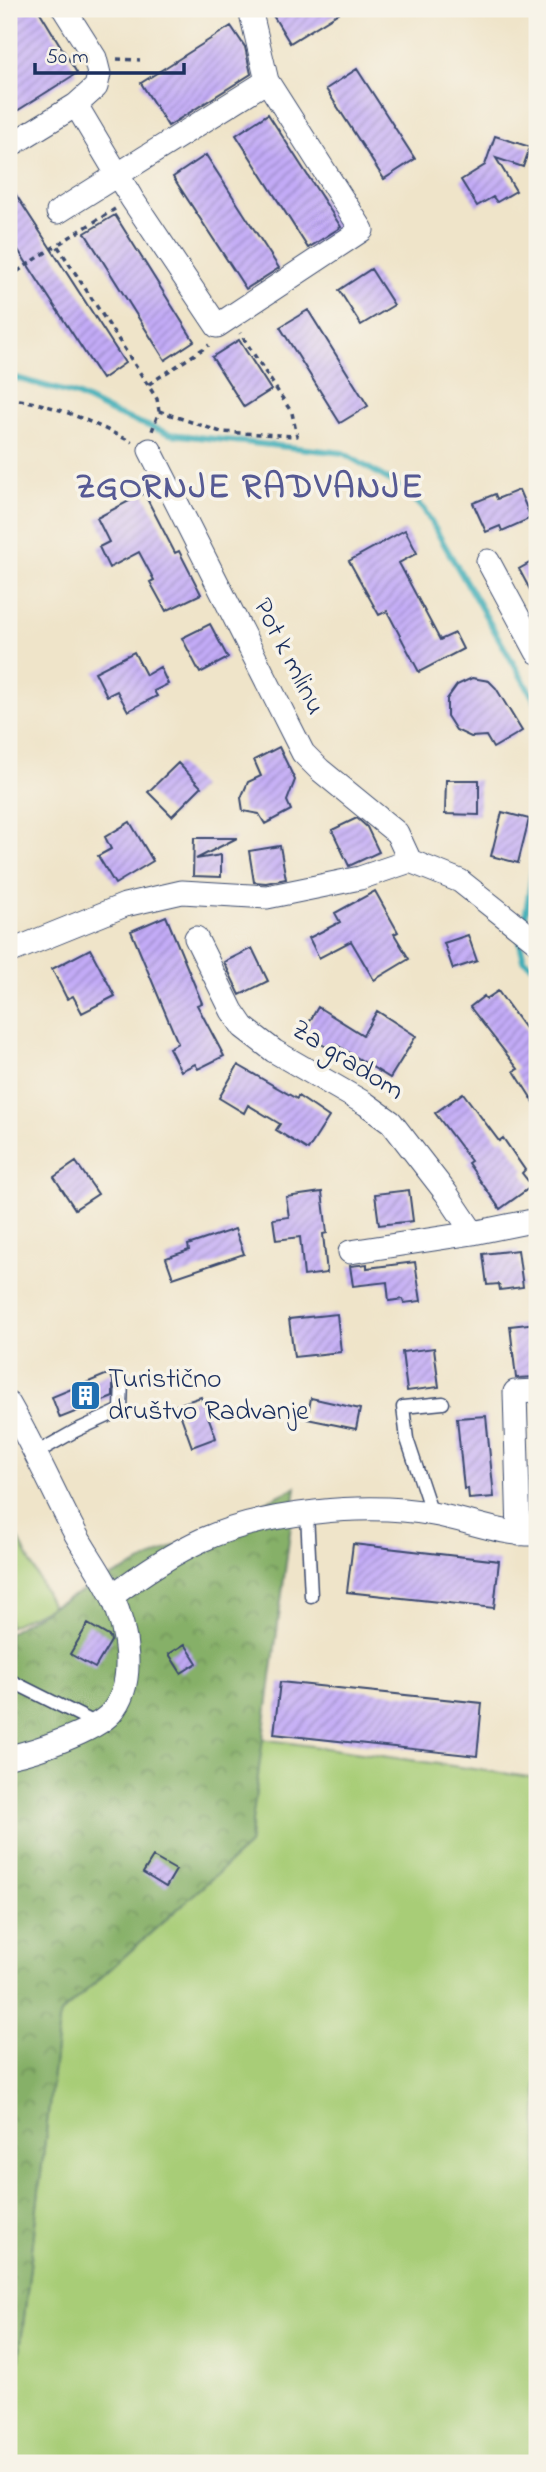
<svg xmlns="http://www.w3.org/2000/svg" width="546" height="2472" viewBox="0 0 546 2472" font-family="'Indie Flower',sans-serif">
<defs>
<pattern id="forest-crowns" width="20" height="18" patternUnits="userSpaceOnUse" patternTransform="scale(1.75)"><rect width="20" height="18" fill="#86b068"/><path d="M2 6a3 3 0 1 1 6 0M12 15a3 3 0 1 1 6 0" fill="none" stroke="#6d9059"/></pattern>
<pattern id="building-hatch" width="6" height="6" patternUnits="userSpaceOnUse" patternTransform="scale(1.75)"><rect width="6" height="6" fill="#c3abf7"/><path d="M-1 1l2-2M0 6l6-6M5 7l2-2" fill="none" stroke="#9e8ccb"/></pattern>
</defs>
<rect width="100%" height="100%" fill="#f7f3e8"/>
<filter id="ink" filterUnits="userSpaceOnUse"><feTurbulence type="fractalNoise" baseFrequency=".0143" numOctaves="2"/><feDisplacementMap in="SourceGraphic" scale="14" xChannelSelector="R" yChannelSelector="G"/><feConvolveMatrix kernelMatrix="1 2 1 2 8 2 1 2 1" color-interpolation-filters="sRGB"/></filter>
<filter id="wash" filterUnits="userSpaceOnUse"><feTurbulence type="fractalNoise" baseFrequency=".00686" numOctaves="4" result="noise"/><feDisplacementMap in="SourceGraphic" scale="28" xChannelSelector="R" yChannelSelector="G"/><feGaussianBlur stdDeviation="1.57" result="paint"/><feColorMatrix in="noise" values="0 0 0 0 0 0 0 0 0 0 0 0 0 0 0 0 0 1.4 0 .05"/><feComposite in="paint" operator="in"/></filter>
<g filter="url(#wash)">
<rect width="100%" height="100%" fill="#efe4c9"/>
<path fill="#a8cd77" stroke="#627e6a" stroke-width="2" d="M9,1519l43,87 -43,21z
M262,1739l275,39v685h-528v-77l10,-26 41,-346 189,-169z"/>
<path fill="url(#forest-crowns)" stroke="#507063" stroke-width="2" d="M296,1487l-47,358 -189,169 -41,346 -10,26v-753l43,-27z"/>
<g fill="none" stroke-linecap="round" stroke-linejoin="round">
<path stroke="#3cadb7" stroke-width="6" d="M9,376l68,19 36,18 57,21 173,19 51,30 29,25 114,196
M524,925l13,-84
M522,936l-2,7 4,17 13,9"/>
</g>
<g id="blocks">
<path fill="url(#building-hatch)" d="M9,9h29l39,64 -68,43z
M269,9h76l-55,34z
M231,26l14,21 6,27 -83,52 -27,-43z
M357,69l58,90 -31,20 -58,-90z
M268,114l73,113 -33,21 -72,-113z
M495,136l35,11 -7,20 -27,-9 20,33 -19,11 -4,-5 -16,9 -16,-26 24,-15z
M206,155l73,113 -33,21 -73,-112z
M9,184l116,179 -23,16 -93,-143z
M115,215l79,126 -29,19 -80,-127z
M371,269l23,36 -33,20 -22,-35z
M308,310l60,96 -28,17 -60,-96z
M239,340l32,50 -27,17 -32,-50z
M519,490l12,28 -29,13 -2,-5 -14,6 -13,-29 22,-9 2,5z
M144,493l31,60 4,-2 22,43 -35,17 -16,-29 4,-2 -15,-28 -30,16 -10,-21 10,-5 -12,-24z
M405,530l12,23 -18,10 41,77 15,-7 8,16 -44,23 -32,-61 -8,4 -30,-54z
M537,559v44l-18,-34z
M210,624l18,34 -28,15 -18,-35z
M134,652l12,23 14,-8 8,17 -14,7 3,5 -29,15 -11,-20 -10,5 -12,-24z
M472,678l17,3 7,7 26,43 -29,17 -7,-12 -15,1 -15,-7 -9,-14v-17l10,-14z
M279,747l16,33 -8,21 4,9 -26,14 -6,-10 -16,-3 -2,-13 7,-16 13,-6 -7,-16z
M178,763l23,24 -29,29 -24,-24z
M446,780h33v35l-34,-1z
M502,812l27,7 -11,44 -27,-7z
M357,818l10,9 12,25 -30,14 -17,-36z
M130,822l23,39 -38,23 -17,-28 13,-7 -6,-12z
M194,838h43l-41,21 25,-4v22l-28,-1z
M280,846l6,33 -20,4 -12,-1 -5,-31z
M375,891l23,41 -4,2 15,25 -35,21 -23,-39 -32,17 -10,-20 31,-16 -5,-9z
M166,916l36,87 -5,2 27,51 -26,13 -3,-5 -14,7 -12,-23 9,-5 -47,-112z
M468,935l9,26 -24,8 -9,-26z
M252,948l16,33 -28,14 -16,-33z
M90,949l25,47 -33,17 -9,-17 -6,3 -15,-30z
M498,991l39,54v62l-23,-36 4,-2 -48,-62 14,-11 2,3z
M318,1007l45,28 14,-24 39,25 -26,42 -53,-33 -4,6 -30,-18z
M238,1065l59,34 1,-3 31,21 -21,33 -32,-20 4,-6 -32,-19 -4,8 -25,-15z
M463,1093l36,48 4,-3 22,32 -3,3 10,13 -32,23 -32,-46 3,-2 -36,-48z
M76,1162l22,32 -23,15 -21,-32z
M409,1190l4,31 -34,4 -4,-31z
M322,1192l5,41 -4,1 4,39 -23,3 -4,-39 -24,3 -3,-21 16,-2 -3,-20z
M235,1229l9,25 -71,24 -7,-20 23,-8 -1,-5z
M518,1250l5,37 -23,3 -1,-6 -12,1 -4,-31z
M415,1262l6,39 -17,2 -1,-4 -14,2 -2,-19 -34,4 -3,-20 17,-2v4z
M337,1314l4,38 -47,5 -5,-38z
M537,1323v54l-21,1 -6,-52z
M434,1348l5,39 -32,4 -5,-39z
M110,1373l3,8v16l-53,21 -8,-21z
M201,1397l15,41 -24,9 -15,-42z
M311,1398l49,11 -4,20 -49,-10z
M486,1416l8,81 -25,2 -1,-11 -4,1 -7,-71z
M353,1544l146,17 -5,47 -147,-16z
M88,1624l22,13 1,4 -16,27 -25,-14z
M185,1644l12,19 -16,10 -12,-19z
M280,1682l202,21 -5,53 -203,-22z
M153,1857l23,13 -10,17 -23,-14z"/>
</g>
</g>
<g filter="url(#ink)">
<use href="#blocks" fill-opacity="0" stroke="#3b4a6e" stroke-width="2"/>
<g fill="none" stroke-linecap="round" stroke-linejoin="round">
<defs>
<path id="lane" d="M36,1453l39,-22 46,-21 1,-31
M307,1514l4,82
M432,1514l-25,-75 -4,-32 40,-4
M13,1682l84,42"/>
<path id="street" d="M76,105l56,94 85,127 145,-96 -95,-149 -17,-72
M9,146l67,-41 20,-18 3,-13 -4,-16 -31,-49
M58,212l209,-131
M150,450l153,303 17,17 77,63 13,28
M488,561l49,91
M196,938l36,73 11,16 31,24 92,53 25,18 55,71 27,40
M9,952l116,-47 57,-13 85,5 93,-19 50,-17 50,20 77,61
M350,1252l123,-19 64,-13
M9,1404c23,40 42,82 63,123 12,24 29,45 40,69 15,34 25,87 -1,117 -17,19 -78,39 -102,44
M519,1534l-4,-142 22,-1
M112,1596c28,-21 57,-41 90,-56 62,-28 164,-38 231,-26 35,6 68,21 104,20"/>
</defs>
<use href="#lane" stroke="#3b4a6e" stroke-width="15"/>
<use href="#street" stroke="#3b4a6e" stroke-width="25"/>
<path stroke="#3b4a6e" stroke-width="3.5" stroke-dasharray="5 5" stroke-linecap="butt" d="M117,59l23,1
M115,209l-58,36 100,154 2,12 -7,20
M9,277l48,-32
M149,384l60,-39
M9,399c43,3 84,24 123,43
M159,411l62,21 76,4 -5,-23 -52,-80
M13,1736l4,-34"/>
<use href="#lane" stroke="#fff" stroke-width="12"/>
<use href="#street" stroke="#fff" stroke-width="23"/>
</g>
</g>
<defs>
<symbol id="building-square" viewBox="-11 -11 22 22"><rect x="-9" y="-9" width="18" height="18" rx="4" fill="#1f6fb2" stroke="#f7f3e8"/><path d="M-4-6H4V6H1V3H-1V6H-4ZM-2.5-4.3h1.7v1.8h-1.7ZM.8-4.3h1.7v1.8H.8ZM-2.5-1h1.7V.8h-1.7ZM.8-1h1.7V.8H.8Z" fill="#fff"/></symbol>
</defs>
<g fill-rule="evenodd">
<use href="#building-square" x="68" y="1378" width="35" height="35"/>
</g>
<g text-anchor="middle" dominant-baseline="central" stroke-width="7" stroke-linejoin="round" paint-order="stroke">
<g font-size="28" fill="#1b2f5e" stroke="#f7f3e8">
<text transform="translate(288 657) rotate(63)">Pot k mlinu</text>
<text transform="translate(347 1061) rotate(32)">Za gradom</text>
</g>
<g font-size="28" fill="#1b2f5e" stroke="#f7f3e8" text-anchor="start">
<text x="108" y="1380">Turistično<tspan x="108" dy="32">društvo Radvanje</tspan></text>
</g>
<g font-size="35" font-weight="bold" letter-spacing="2" fill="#565a94" stroke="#f7f3e8">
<text x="250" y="488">ZGORNJE RADVANJE</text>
</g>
</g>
<rect width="546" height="2472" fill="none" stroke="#f7f3e8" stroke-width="35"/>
<path d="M35 63v10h149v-10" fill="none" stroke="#1b2f5e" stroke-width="3.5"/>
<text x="46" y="63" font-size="21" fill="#1b2f5e" stroke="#f7f3e8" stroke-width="5" paint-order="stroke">50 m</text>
</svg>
